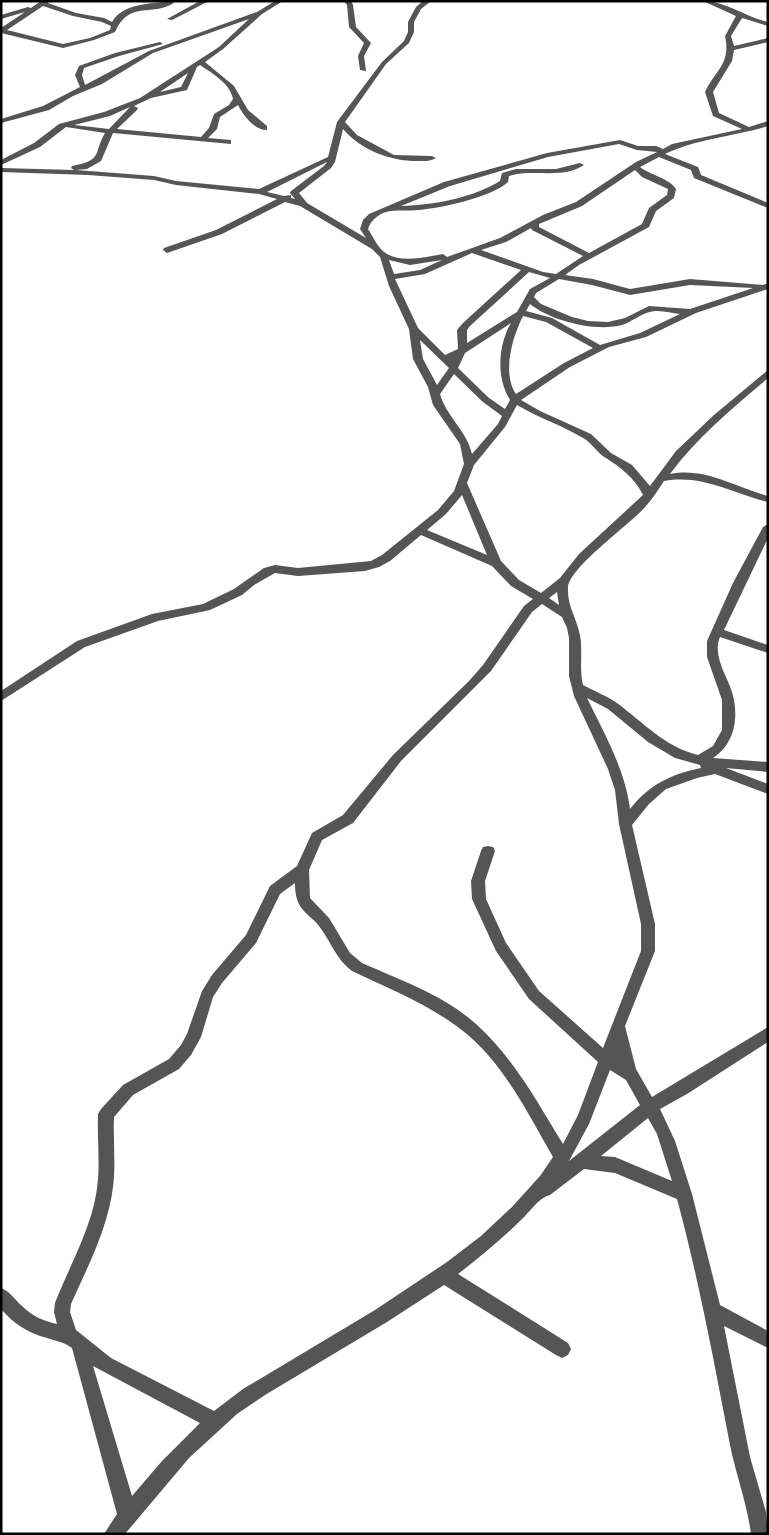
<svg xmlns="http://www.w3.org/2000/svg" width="769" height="1535" viewBox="0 0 769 1535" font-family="Rubik,sans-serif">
<rect width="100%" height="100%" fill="#fff"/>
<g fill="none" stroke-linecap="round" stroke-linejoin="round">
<path fill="#555" fill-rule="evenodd" d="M41,1h8l-1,2 28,10 28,5 8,4c11,-19 39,-18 58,-21l4,2c-23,14 -45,-3 -59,29l-21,8 -31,8 -62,-15v-5l24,-16 -24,7v-4l27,-8 3,1zM43,6l30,10 29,6 9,4 -1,4 -20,8 -27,6 -56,-14z
M200,1h9l-37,19 -5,-1z
M275,1h8l-21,13 -39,35 -18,13 29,24 14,24 19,16v4c-13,0 -24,-15 -29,-25l-18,12 -3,12 -9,9 23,2v4l-118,-11 -12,28 -14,8 -11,1 78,6 22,5 83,8 69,-32 9,-35 45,-60 22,-21 4,-9v-10l8,-15 7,-6h8l-10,8 -7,13v10l-5,11 -23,21 -41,58 12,13 37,20 38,1 4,2c-5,3 -10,3 -15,3 -29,1 -59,-10 -78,-32l-8,33 -4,6 -32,25 8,10 59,35 -6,-9 3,-9 6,-6 75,-32 103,-29 73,-13 18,6h18l7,3 9,-5 70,-15 -29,-13 -8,-24c11,-23 26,-28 20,-56l11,-20 -33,-15c22,0 43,16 65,21v4l-26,-8 -11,18 3,10 34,-8v4l-34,8 -2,11 -19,31 6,21 30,14 19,-6v5c-32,10 -73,13 -103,28l33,13 3,8 67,28v5l-74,-30 -3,-8 -32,-13 -19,10c10,8 29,11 36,22l-2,9 -18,13 -7,16 -70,38 -14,10 28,4 37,10 60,-10 73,6 5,-2v6l-72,24 -50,24 -37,10 -39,20 -49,33 19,11 51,23 20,19 21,12 18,21 26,-35 38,-36 54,-45v8c-35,30 -71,59 -98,96 35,-7 65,13 98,22v6c-37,-9 -65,-28 -104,-21 -6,9 -11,17 -18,25 -14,17 -78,62 -78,82 -1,18 9,31 12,47 3,17 -1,34 3,50 11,6 24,11 34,18 27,20 48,44 81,52l15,-9 9,-16v-30l-15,-43v-16l26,-58 30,-56 5,-3v14l-44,92 44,15v8l-48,-16c-9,21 11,43 14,63 4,22 -1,45 -21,58l55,4v10l-42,-4 42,16v10l-53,-20 -18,4 -31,11 -17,15 -17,21 23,99v27l-30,75 11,43 16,28 116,-70v15l-81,52 -27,15 15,32 17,53 28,111 48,26v17l-44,-22 26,131 16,55 2,22h-17c-4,-31 -15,-59 -21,-89 -16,-83 -31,-165 -53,-246l-62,-26 -31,-4 -34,26c-13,4 -19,16 -29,25 -20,20 -41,37 -63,54l110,69 3,6 -3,6 -6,3 -6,-3 -112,-70 -57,37 -122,73 -28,19 -48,44 -64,76h-21l13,-20 -45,-166c-8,-6 -16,-7 -25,-10 -19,-5 -33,-14 -46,-29v-21c9,3 14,12 21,18 10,10 21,15 35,18l-3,-12 1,-9c14,-36 34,-70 41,-108 5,-27 1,-54 2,-81l3,-5 22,-24 46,-26 12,-14 6,-11 15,-43 10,-16 34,-40 24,-49 27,-20 15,-33 31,-18 50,-60 76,-74 14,-16 41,-59 9,-7 -22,-13 -19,-20 -71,-31 -31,26 -11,6 -14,4 -67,5 -23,-3 -21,12 -12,10 -32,15 -52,11 -73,26 -84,54v-10l76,-50 75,-27 51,-10 31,-15 30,-21 11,-3 23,3 73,-7 11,-6 56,-45 16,-19 10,-27 -4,-20 -27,-39 -5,-18 -15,-28 -4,-30 -20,-43 -9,-29 -8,-8 -72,-43 -15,-4 -63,32 -55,19 -4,-3 1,-2 52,-18 61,-31 -18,-5 -83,-9 -22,-5 -66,-5 -87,-3v-4l73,2 -3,-2 1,-2c32,-6 21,-13 33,-33l-39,-6 -26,20 -39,18v-5l33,-17 25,-19 45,-12 36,-14 79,-51 30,-28 -96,34 -51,31 -29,12 -24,14 -48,13v-4l42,-13 37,-19 -5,-12 4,-9 36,-13 45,-11 3,2 -44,12 -35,12 -2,7 3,10 64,-34 108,-39zM200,65c13,9 30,18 33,34l-4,6 -15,9 -5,14 -8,9 -84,-8 20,-19 1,-2 -4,-2 17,-8 36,-8 10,-23zM188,73l-7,14 -21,5zM130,107l-21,22 -35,-4 36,-9zM619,144l18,6 20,2 -21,10 -60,40 -33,13 -43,23 -53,19 -4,-3c-17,3 -40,9 -56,0 -9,-5 -13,-16 -19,-25 3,-10 13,-17 23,-18 9,-1 19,0 28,-1 22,-2 73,-13 89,-28l1,-6c23,-8 53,4 75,-11l-4,-2 -24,6h-40l-14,4 -2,8c-28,17 -66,24 -99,25l49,-20 98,-29zM327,162l-3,4 -33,25 -1,2 5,6 -4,-1v-3l-7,1 -17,-4zM635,170l7,7 26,12 -1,6 -18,13 -7,16 -53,29 -50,-26v-3l43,-18zM531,228l1,2 51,26 -27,18 -13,-2 -62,-22 25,-8zM472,253l49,17 -58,53 -6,7 1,19 -13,6 -27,-27 -23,-49 30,-5zM389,260l21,5 32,-5 -22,10 -26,4zM529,272l21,6 -20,11 -13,23 -50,31v-13l3,-4zM559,279l33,6 38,10 60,-10 63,3 -63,21 -41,-3 -24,12 -17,4 -20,-1 -16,-4 -31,-13 -7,-7 2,-4zM530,304c21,17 65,28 92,21 10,-3 18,-11 28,-13 9,-3 21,1 30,2l-40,19 -40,12 -48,-27 -26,-7zM523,316l23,6 47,26 -29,15 -48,31c-14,-21 -4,-56 7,-78zM511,323c-13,22 -15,55 -1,77l-5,9 -16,-11 -31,-30 7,-15zM420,340l29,28 -12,17 -14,-26zM454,374l29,28 19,14 -4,8 -26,30c-5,-23 -26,-38 -32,-60zM517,405c21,13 45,20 66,33 9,5 14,15 23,20 15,10 29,20 37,37l-64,59 -19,24 -19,15 -22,-13 -18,-19 -34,-78 7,-18 31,-38zM462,495l25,60 -60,-25 19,-16zM557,592l2,13 -10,-7zM542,604l20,13 5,11 2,10v38l5,20 34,73 7,21 4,34 22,100v27l-38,97 -64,-57 -33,-48 -20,-44 -1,-18 10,-30 -2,-4 -5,-1 -5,1 -2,4 -10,30 1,18 24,52 33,48 69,63 -20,53 -15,29c-26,-42 -50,-87 -87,-120 -32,-29 -76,-44 -114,-61l-12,-10 -21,-35 -19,-20 -1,-28 13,-30 31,-17 48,-62 90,-90 41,-59zM587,698l21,11 40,33 27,16 25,7 1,3c-30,6 -52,17 -71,41 -5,-40 -26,-76 -43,-111zM295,883c0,8 1,16 5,23 5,8 14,13 19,20 12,16 17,33 33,45 38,18 78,34 111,60 40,31 65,83 90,126l-13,19 -28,31 -31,29 -34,26 -72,48 -132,79 -29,22 -103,-53 -35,-28 -6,-18 1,-8c17,-38 37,-76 42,-117 3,-23 0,-47 1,-70l19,-22 46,-26 12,-14 10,-18 12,-40 9,-14 34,-40 24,-49zM610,1070l16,10 14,25 -71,56 20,-37zM648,1118l9,16 15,47 -57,-24 -14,-1zM93,1366l107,57 -38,38 -30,35z
M344,1h7l2,4 3,22 15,16 -7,13 2,15 -6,-1 -2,-14 6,-13 -15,-16 -2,-22z"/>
</g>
<rect width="769" height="1535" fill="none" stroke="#000000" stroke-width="5"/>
</svg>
